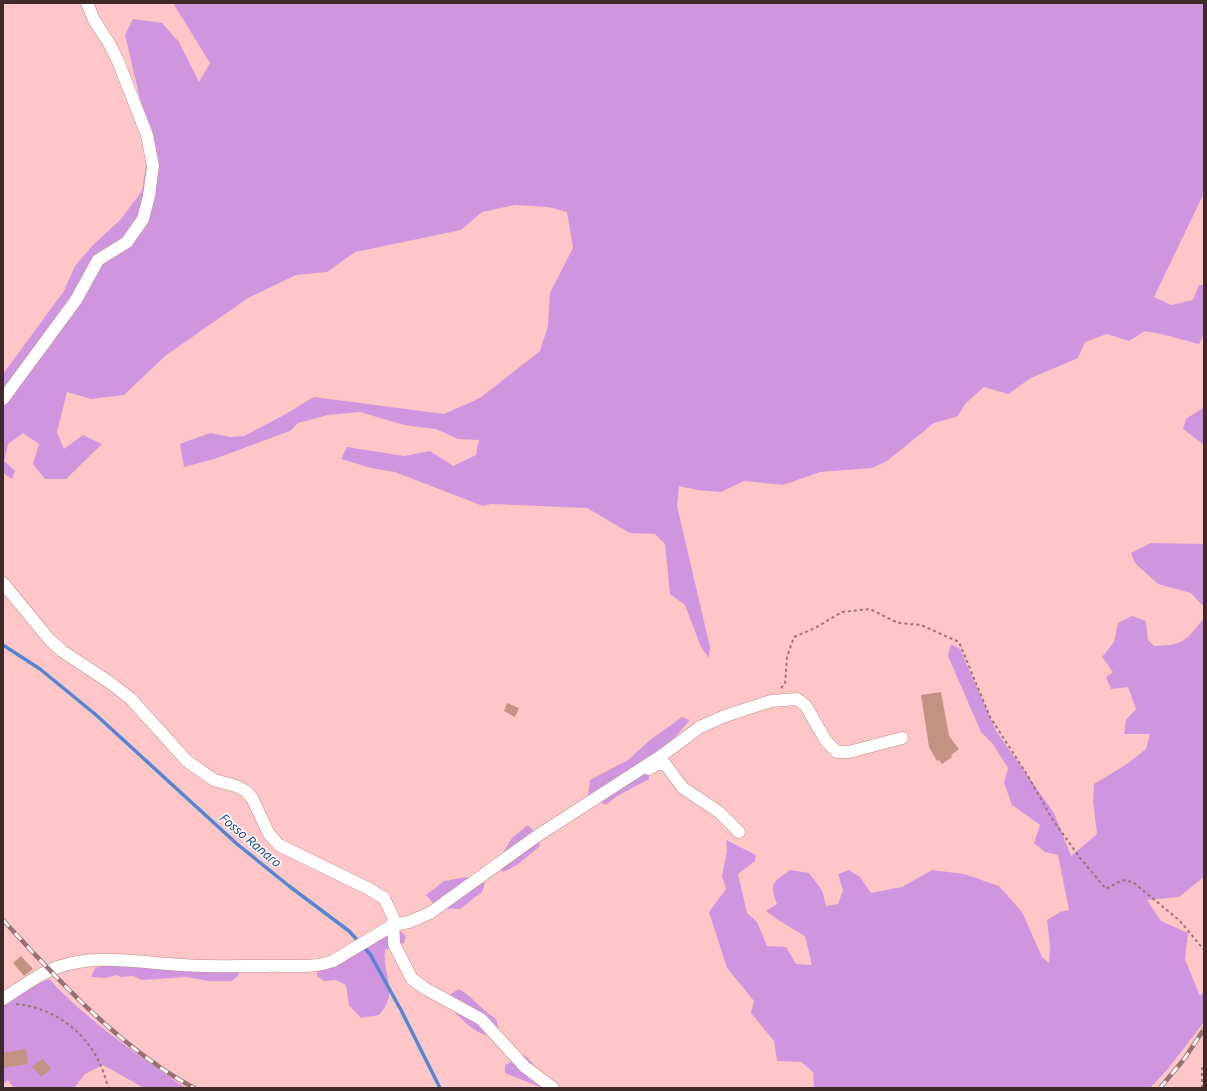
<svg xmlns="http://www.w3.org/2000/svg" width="1207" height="1091" viewBox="0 0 1207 1091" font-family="Ubuntu,sans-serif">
<rect width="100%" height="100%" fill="#fec6c6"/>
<path fill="#cf96df" d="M173,3h1031v190l-50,104 17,8 22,-5 6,-15h5v49l-5,10 -38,-10 -16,-3 -16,10 -22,-7 -22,8 -7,16 -47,20 -23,16 -24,-7 -19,17 -7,12 -24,7 -47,38 -15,7 -52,4 -37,13 -39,-4 -23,11 -24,-2 -18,-4 -2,20 33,141 -1,11 -8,-11 -16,-42 -15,-11 -5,-50 -10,-10 -25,-1 -43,-25 -96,-4 -8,2 -88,-34 -24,-4 -30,-9 6,-12 57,9 26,-5 23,15 23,-11 3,-15 -21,-1 -22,-10 -32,-4 -44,-13 -32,3 -30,8 -8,8 -76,28 -30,8 -4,-23 30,-11 21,4 13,-1 40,-21 30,-18 130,17 36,-16 60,-47 8,-25 2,-33 23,-45 -6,-36 -19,-5 -33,-2 -33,7 -21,18 -106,22 -28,20 -31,3 -48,23 -83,58 -41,39 -33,4 -24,-7 -10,40 7,17 19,-14 19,9 -36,35h-21l-12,-15 6,-20 -16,-11 -15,11 -4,17 11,10 -3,8 -9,-6v-99l61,-83 11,-25 18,-21 28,-26 21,-28 8,-50 -25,-106 8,-16 29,4 17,19 20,40 11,-19z
M1204,407v38l-21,-16 3,-10z
M1151,543l53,1v63l-13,-14 -33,-9 -23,-21 -4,-10z
M1132,616l14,5 2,19 6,6c31,-1 31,-5 50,-28v259l-25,20 -32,3 14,21 27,12 -3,26 15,37 4,-5v31l-37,48 -17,18h-336l-1,-16 -12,-10 -24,-1 -3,-20 -23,-28 3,-12 -27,-33 -18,-56 17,-23 -4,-13 5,-25 -1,-11 30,15 -1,6 -17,13 9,39 10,9 10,24 19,1 10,17 16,1 -7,-29 -27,-16 -12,-9 11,-7c-8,-21 -5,-21 13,-34l19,3 13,17 4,16 12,-2 5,-14 -5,-16 11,-4 11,7 11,16 31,-6 30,-17 32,4 35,12 23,26 20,45 7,6 1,-16 -3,-27 13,-8 9,-2 -11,-55 -13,-3 -11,-9 6,-18 -28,-20 -8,-22 4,-15 -15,-24 -12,-12 -33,-76 3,-12 9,5 36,82 58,82 17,43 26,-22 -4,-33 1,-17 33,-20 19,-15 4,-15h-26l2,-14 10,-11 -8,-22 -17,2 -5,-12 7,-5 -11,-15 12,-15 4,-19z
M682,717l8,3 -15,17 -18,14 -9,16 1,12 -32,17 -11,9 -18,-9 2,-16 38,-20 22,-20z
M528,825l9,9 3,12 -23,19 -14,7 -7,-8 16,-26z
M467,877l18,6 -3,9 -22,17 -23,-1 -11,-13 18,-14z
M400,931l6,5 -2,7 -19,7c-3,26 15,42 -6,65l-18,3 -12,-13 -3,-20 -10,-5 -12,1 -7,-5v-4l18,-7 55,-32z
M106,965l131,5 2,5 -7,6h-23l-23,-4 -44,3 -9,-4 -12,1 -4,-2 -11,3 -15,-1 4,-9z
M49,979c40,43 89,76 137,109h-42l-41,-23 -18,9 -11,14h-60l-6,-8 -5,4v-81l17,-12z
M459,989c14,8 23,21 37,30l3,11c-3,2 -6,4 -9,5 -12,3 -37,-24 -44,-32l3,-8z
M525,1055c10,10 15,18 15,32l-35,-14v-8z"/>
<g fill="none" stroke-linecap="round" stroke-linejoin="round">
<path stroke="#5486d2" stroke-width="3.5" d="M3,645l37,24 55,45 142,130 52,42 60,45 21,23 31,56 39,78"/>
</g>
<path fill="#c39283" d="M941,692l8,44 10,13 -8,6 1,2 -10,7 -3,-4 -2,1 -8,-14 -8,-52z
M507,703l12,5 -4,9 -11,-6z
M21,956l12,13 -9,7 -11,-13z
M26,1049l2,15 -25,4v-15z
M43,1059l8,10 -10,8 -9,-11z"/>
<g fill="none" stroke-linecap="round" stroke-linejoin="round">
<defs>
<path id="minor" d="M3,399l73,-99 22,-40 29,-18 16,-23 6,-23 4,-30 -6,-31 -29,-74 -9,-18 -15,-23 -7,-17
M3,583l46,56 13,12 47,31 21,16 57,63 27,19 22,6 10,5 6,7 17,36 10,11 90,44 15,9 9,19 1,27 18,35 14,10 55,30 44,48 28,21
M649,769l8,-5h8l18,24 36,24 20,20
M3,999c17,-11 35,-25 55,-32 40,-14 83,-4 124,-2 27,2 55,1 82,1 22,-1 48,3 69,-5l60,-36 16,-3 21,-9 107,-77 124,-80 39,-29 25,-11 46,-15 26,-2 9,7 20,35 11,11h12l53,-14"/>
</defs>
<use href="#minor" stroke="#be8a8a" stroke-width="13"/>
<path stroke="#9a7474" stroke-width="2" stroke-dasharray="3 3" stroke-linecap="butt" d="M781,688l4,-4 2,-27 7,-20 21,-9 27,-16 28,-3 28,14 23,2 38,17 31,75 38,59 23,41 29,41 26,31 16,-9 11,2 47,39 24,29
M16,1004c47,5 82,38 92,84
M1202,1088v-19l2,-5"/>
<use href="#minor" stroke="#fff" stroke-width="12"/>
<defs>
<path id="rail" d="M3,920c56,61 117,128 191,168
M1160,1088l25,-30 19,-29"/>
</defs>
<use href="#rail" stroke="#967171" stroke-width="4.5"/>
<use href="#rail" stroke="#fcf6f6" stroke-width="3" stroke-dasharray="9" stroke-linecap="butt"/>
</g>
<g text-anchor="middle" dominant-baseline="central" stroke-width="3.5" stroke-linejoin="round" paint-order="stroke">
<g font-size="13" font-style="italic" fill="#0b3c81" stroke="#fcf6f6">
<text transform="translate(251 840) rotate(40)">Fosso Ranaro</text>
</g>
</g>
<rect width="1207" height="1091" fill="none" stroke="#3f2a2a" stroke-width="8"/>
</svg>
